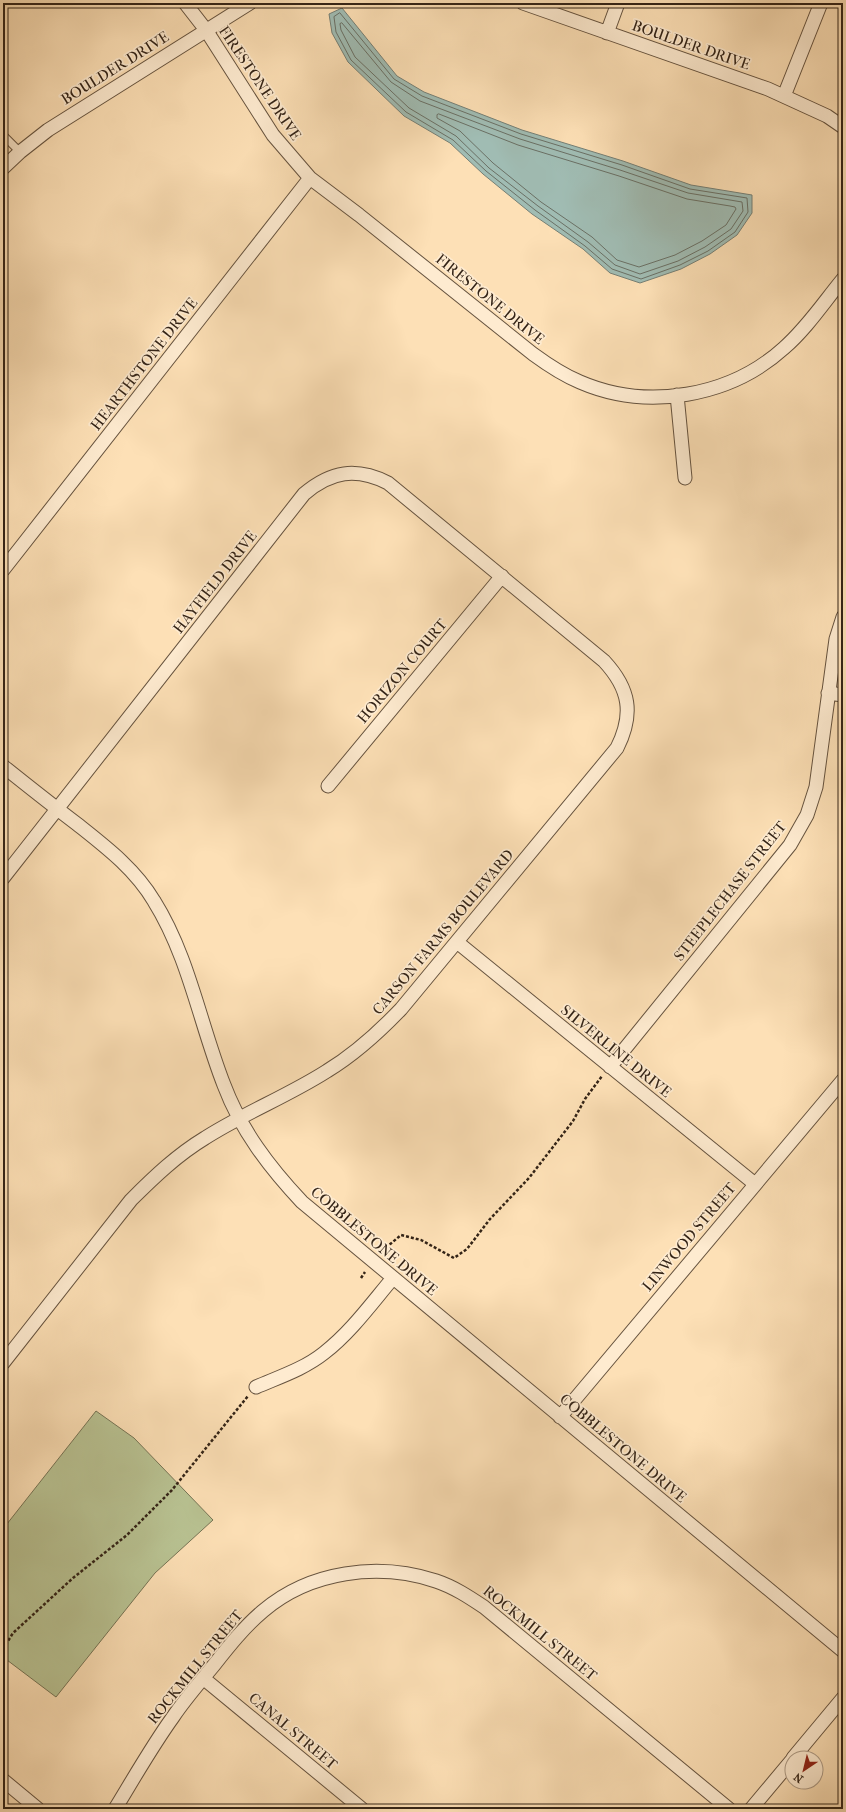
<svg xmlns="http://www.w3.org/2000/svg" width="846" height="1812" viewBox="0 0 846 1812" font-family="'IM FELL French Canon',serif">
<rect width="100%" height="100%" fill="#fde0b6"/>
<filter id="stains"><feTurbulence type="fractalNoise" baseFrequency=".005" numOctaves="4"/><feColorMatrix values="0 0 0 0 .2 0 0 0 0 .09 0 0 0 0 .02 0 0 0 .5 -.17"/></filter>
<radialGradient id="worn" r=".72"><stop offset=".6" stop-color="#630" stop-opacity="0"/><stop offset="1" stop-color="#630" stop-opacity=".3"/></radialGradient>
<path fill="#b9c393" stroke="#767455" d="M96,1411l38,27 79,82 -58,53 -99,124 -53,-40v-128z"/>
<path fill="#a0bcb3" stroke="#757f75" d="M342,8l55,68 27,16 98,38 101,31 68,24 61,10v18l-15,22 -27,19 -29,15 -41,14 -30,-10 -27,-24 -51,-35 -49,-40 -33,-31 -46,-27 -56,-54 -16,-29 -3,-19z"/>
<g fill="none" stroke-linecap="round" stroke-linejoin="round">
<path stroke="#6a7065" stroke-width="1" d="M340,13l54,66 28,17 99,38 101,31 68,24 57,9 1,14 -13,20 -27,19 -28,14 -39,14 -29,-10 -27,-23 -50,-36 -49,-39 -33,-31 -47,-28 -55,-52 -15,-28 -2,-15z
M342,23l49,59 29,19 100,38 100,31 68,23 54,9 1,9 -12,18 -26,18 -27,14 -38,13 -25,-9 -27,-23 -50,-36 -49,-38 -33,-32 -47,-28 -54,-51 -14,-27 -1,-6z
M439,114l79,31 101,31 68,23 43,7 5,1 1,2 -10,16 -24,16 -27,14 -36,12 -22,-7 -25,-23 -51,-35 -48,-39 -33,-32 -23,-13v-3z"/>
<defs>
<path id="service" d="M3,135l17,17"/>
<path id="minor" d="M185,3l21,27 67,105 37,43 49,37 174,139c15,11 30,21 47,28 67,29 150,15 204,-34 23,-20 40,-46 59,-69
M523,3l245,86 59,27 16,11
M607,33l11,-30
M784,96l37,-93
M3,168l17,-16 28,-22 202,-127
M677,395l8,83
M3,570l307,-392
M828,693l15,2
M3,766c25,20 49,39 74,58 29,23 58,45 77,77 35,56 46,123 70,184 17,45 45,82 78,117l541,449
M328,786l174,-210
M3,878l301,-384c27,-23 52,-27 84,-11l216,178c26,28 30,53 13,87l-216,261c-22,23 -46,45 -74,62 -39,25 -83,42 -122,67 -28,17 -51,39 -74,62l-128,163
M457,942l298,242
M610,1067l180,-222 17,-30 9,-28 20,-148 7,-22
M256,1387c23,-10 48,-18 68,-34 27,-21 47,-49 69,-75
M560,1417l283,-337
M203,1678l159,131
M793,1758l50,-60
M3,1780l35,29
M115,1809c19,-31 37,-63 58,-92 12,-18 27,-35 41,-52 15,-19 30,-38 49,-54 47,-40 115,-49 173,-30 18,6 33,16 48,26l245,202
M751,1809l41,-49"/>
</defs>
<use href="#service" stroke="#66533f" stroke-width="9"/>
<use href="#minor" stroke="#66533f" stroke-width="15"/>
<path stroke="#342417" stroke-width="2.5" stroke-dasharray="3 2" stroke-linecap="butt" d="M382,1251l19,-16 20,5 33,18 13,-9 23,-30 39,-41 44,-57 12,-22 17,-23
M361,1278l4,-6
M3,1649l10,-16 60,-55 54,-43 45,-45 76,-94"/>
<use href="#service" stroke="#feebd0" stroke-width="7"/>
<use href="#minor" stroke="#feebd0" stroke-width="13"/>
</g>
<g text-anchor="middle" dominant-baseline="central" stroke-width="3.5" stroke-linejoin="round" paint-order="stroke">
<g font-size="15" fill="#342417" stroke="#feebd0">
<text transform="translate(691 45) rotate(19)">BOULDER DRIVE</text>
<text transform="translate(115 68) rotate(-32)">BOULDER DRIVE</text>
<text transform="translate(260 83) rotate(56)">FIRESTONE DRIVE</text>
<text transform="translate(490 299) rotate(39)">FIRESTONE DRIVE</text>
<text transform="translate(144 364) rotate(-52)">HEARTHSTONE DRIVE</text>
<text transform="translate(215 582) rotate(-52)">HAYFIELD DRIVE</text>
<text transform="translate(402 671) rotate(-50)">HORIZON COURT</text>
<text transform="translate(730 891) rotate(-52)">STEEPLECHASE STREET</text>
<text transform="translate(443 932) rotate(-50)">CARSON FARMS BOULEVARD</text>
<text transform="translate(616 1051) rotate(39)">SILVERLINE DRIVE</text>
<text transform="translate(689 1237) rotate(-50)">LINWOOD STREET</text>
<text transform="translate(374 1241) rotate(40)">COBBLESTONE DRIVE</text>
<text transform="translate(623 1448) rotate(40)">COBBLESTONE DRIVE</text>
<text transform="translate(540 1633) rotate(39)">ROCKMILL STREET</text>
<text transform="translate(195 1667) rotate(-51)">ROCKMILL STREET</text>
<text transform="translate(293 1731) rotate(40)">CANAL STREET</text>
</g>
</g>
<rect width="846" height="1812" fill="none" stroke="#fde0b6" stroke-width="16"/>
<rect x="4" y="4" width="838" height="1804" fill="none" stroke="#342417" stroke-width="2"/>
<rect x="8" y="8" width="830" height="1796" fill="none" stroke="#342417"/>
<g transform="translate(804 1770) rotate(215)"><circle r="19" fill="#feebd0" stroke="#ad9b86"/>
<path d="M0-3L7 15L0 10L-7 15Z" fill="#8f2418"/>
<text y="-6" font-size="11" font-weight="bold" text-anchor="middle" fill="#342417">N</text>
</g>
<rect width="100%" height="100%" filter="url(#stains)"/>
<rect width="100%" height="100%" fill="url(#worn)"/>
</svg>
